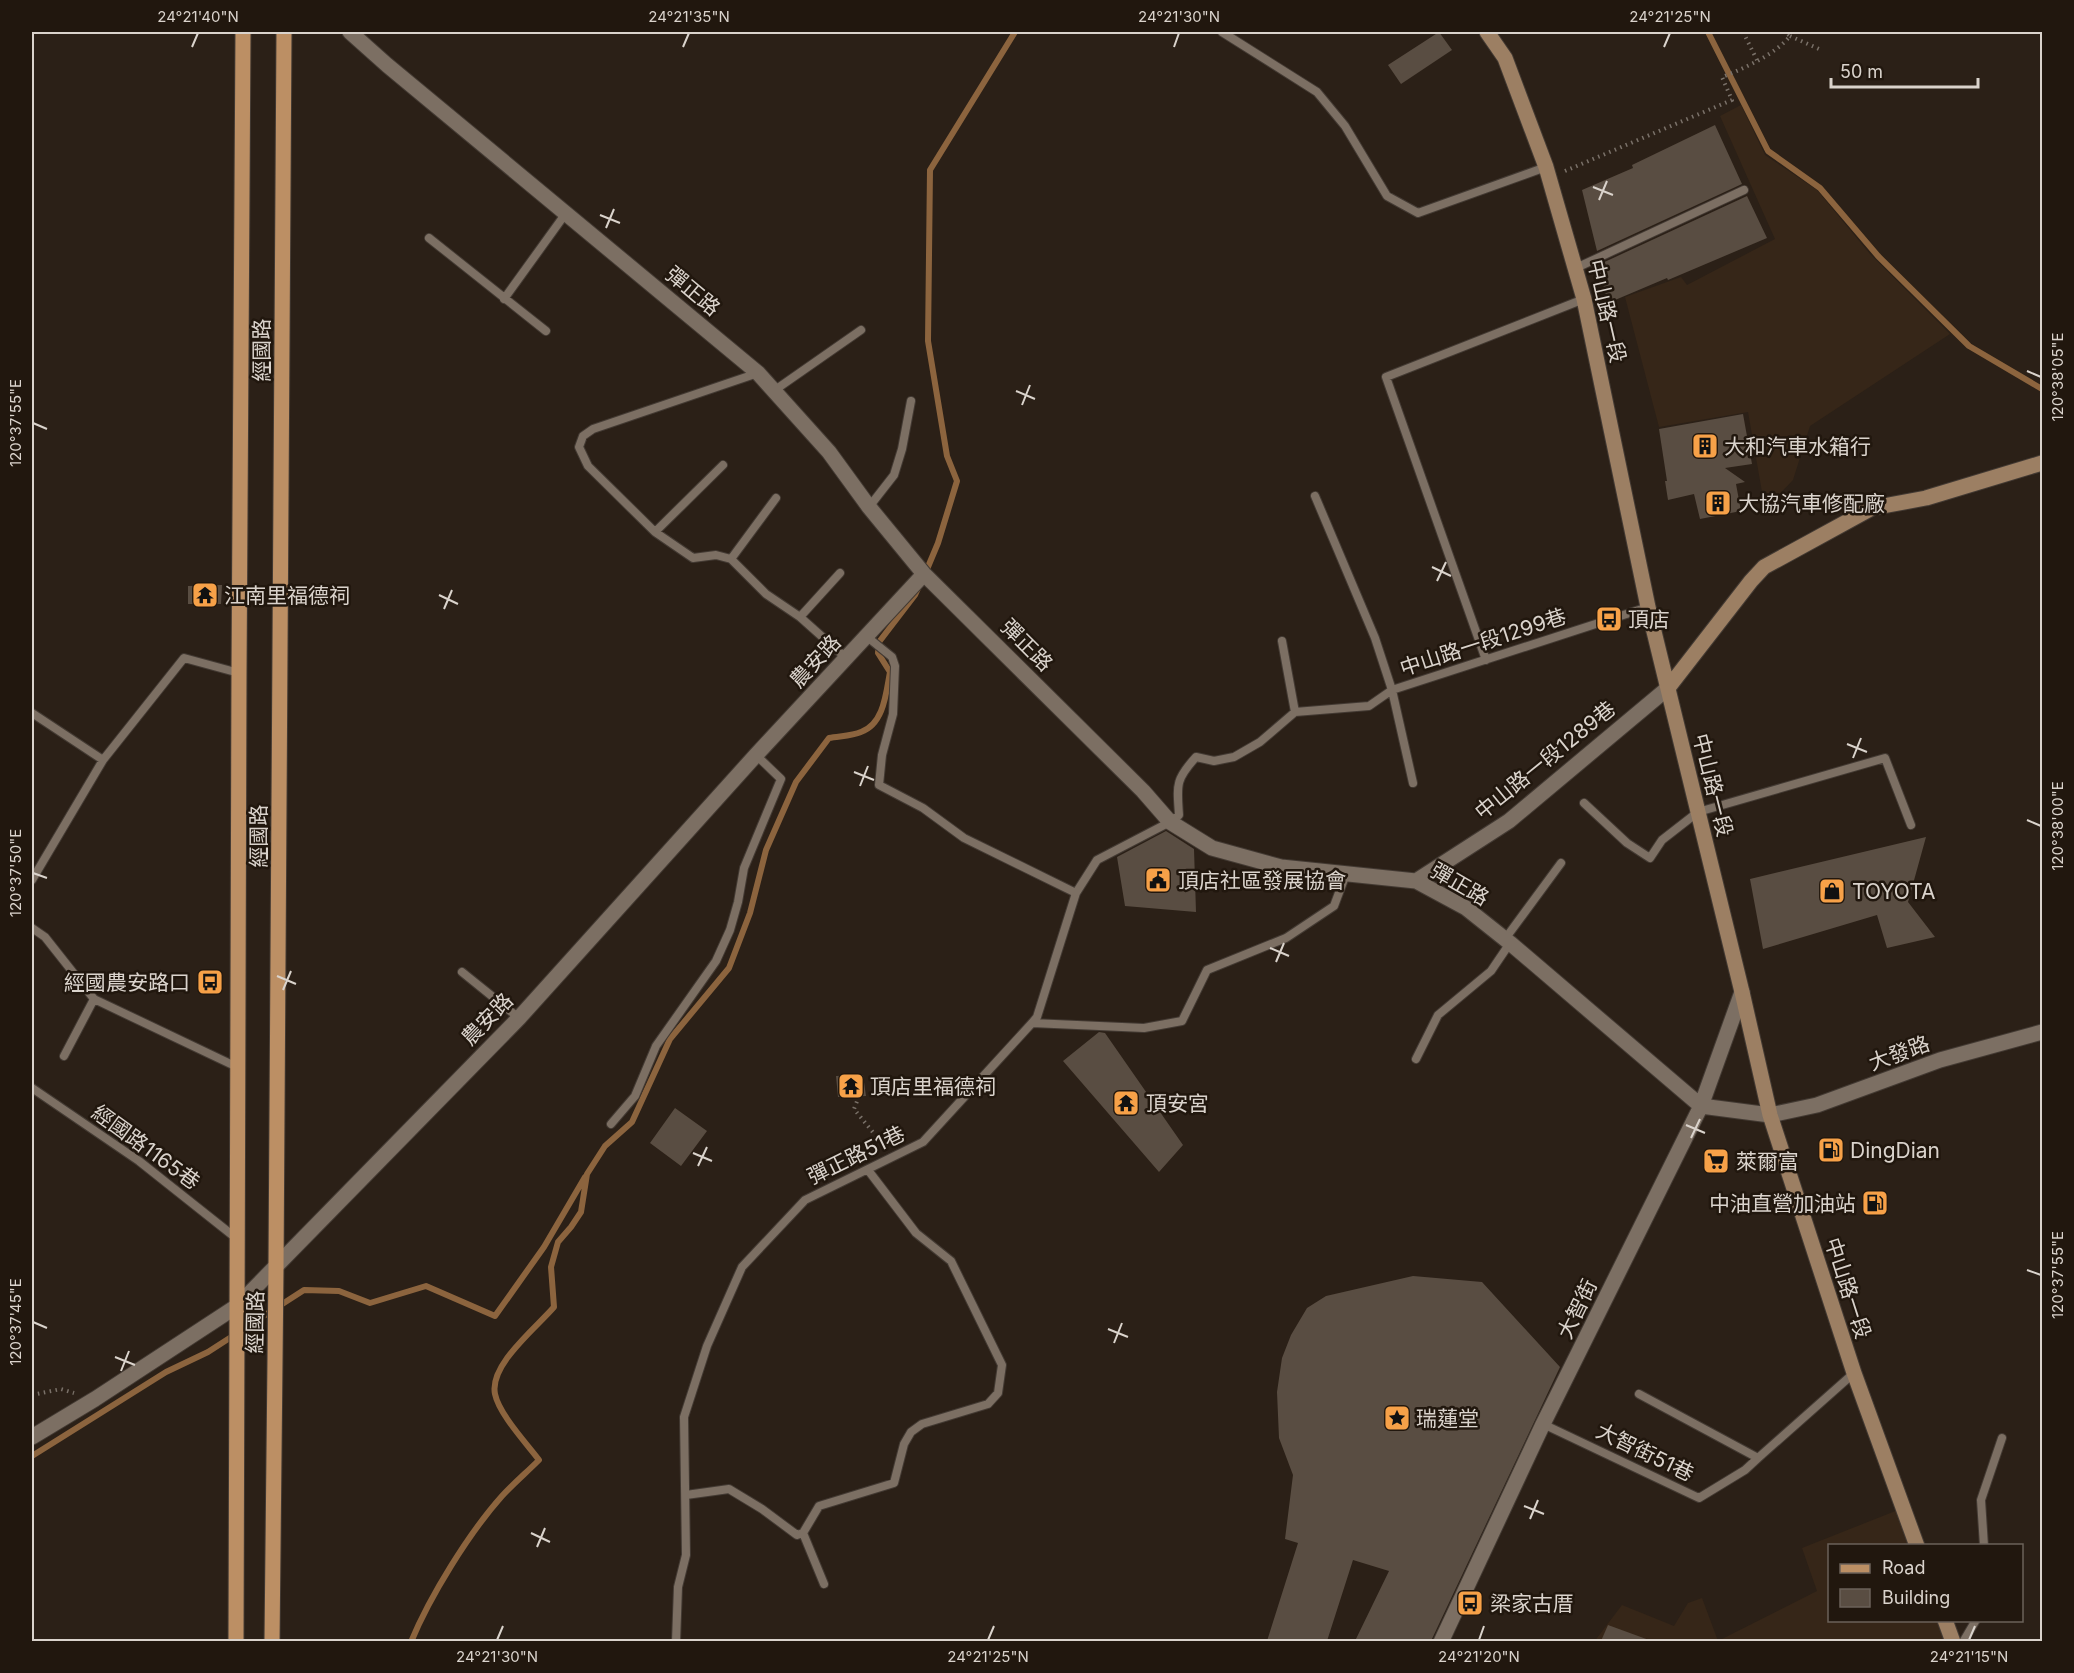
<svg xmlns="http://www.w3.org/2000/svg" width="2074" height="1673" viewBox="0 0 2074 1673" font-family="Inter,'Noto Sans TC',sans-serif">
<rect width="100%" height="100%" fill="#2b2017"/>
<path fill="#362618" d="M1741,105l24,50 52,35 53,64 80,80 -140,92 -17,54 -28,29 -17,-97 -89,15 -34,-130 56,-20 6,8 88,-46 -55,-123z
M1898,1510l14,35 -82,1v74l110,1 8,20 -354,1 28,-37 52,21 14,-23 14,-5 16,43 99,-50 -15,-43z"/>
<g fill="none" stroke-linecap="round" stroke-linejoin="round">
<path stroke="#8c643e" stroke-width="6" d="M1708,32l60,119 52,37 58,68 91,90 73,43
M925,574l13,-31 19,-62 -10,-25 -19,-115 2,-171 85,-138
M32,1456l134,-84 42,-20 96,-62 35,1 31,12 56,-17 69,30 49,-69 41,-70
M411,1642c19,-46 58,-109 91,-146 12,-13 25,-24 37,-36 -12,-16 -40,-46 -44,-66 -6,-29 41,-66 59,-87l-3,-40 7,-25 13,-15 10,-15 6,-38 18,-28 27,-24 38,-83 59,-71 21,-55 16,-63 30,-68 33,-44c10,-2 23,-2 32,-6 23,-8 25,-39 29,-60l-12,-19 1,-11 36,-47 4,-9"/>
</g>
<path fill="#594d42" d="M1439,32l13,18 -51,34 -13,-19z
M1715,125l27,59 -145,67 -15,-61 51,-22 -1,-3z
M1747,196l20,42 -99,42 -1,-2 -59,25 -10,-38z
M1743,414l9,50 -27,4 20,14 -9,2 5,27 -41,8 -6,-25 -26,6 -3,-19h2l-8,-52z
M222,585l-1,19h-33v-18z
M1166,831l28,18 2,63 -71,-6 -8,-49z
M1926,837l-18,65 27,35 -48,11 -10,-33 -114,34 -13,-70z
M1099,1032l6,1 78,112 -24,27 -96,-111z
M863,1075l3,21 -28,1 -2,-21z
M675,1108l32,23 -26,35 -31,-23z
M1413,1276l69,6 78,85 -129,274h-76l34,-70 -36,-11 -26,81h-60l31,-98 -13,-4 8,-64 -14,-37 -2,-46 5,-34 9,-23 16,-27 19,-12z
M1608,1625l41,15v1h-48z"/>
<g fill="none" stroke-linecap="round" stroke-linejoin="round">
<defs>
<path id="lane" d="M1222,32l95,60 28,34 42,70 31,17 128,-46
M429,238l117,93
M1576,268l168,-78
M504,299l62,-86
M758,373l-165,56 -10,7 -4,11 9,19 67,66 38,26 23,-3 15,4 35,35 34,23 46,41
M775,390l86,-60
M1315,496l60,142 17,52 256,-83
M869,507l25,-32 8,-26 9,-48
M655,532l68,-67
M731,559l45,-61
M800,617l40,-44
M866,636l26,21 3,9 -2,48 -11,41 -3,30 44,23 41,30 112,55
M1282,641l13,71
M1486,660l-100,-283 198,-78
M32,713l71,47
M1584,803l43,40 23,15 12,-18 36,-28 187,-54 26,67
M32,880l71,-120 81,-102 55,15
M32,928l13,9 49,62 143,68
M1505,939l56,-76
M462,972l57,46
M1032,1023l112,5 38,-7 25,-51 79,-32 48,-32 12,-32
M64,1056l30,-57
M1416,1059l22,-44 53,-44 19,-28
M32,1088l107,73 97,77
M611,1124l24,-28 21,-50 60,-85 14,-31 8,-28 6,-34 37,-89 -25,-24
M1639,1394l119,64 96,-85
M1543,1424l156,74 46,-28 13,-12
M686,1495l43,-6 33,20 35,26 6,-2 16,-27 75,-23 10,-39 7,-12 11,-8 66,-20 10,-11 4,-28 -51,-104 -35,-28 -48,-63
M803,1533l21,51
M1984,1546l-3,-46 21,-62
M676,1642l2,-55 8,-32 -2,-138 23,-71 35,-79 63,-67 118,-58 109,-119 5,-6 39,-124 21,-33 73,-38 9,-7c-2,-30 -4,-35 17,-58l18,4 20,-4 26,-15 35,-30 74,-6 23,-16 21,93
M1963,1642l13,-22"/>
<path id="street" d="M350,32l37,33 371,308 71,79 40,55 55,67 219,217 27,31 42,26 69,19 135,14 50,27 44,35 191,163 69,9 47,-10 123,-45 102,-28
M1416,881l93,-60 159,-133
M32,1437l63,-38 142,-93 282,-288 237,-263 168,-181
M1441,1642l102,-218 158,-318 41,-114"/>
<path id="secondary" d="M1487,32l18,26 41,109 38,132 64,308 94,385 28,123 84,258 63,173
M1668,688l83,-107 13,-14 108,-59 54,-10 116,-35
M1945,1620l8,22"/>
<path id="primary" d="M236,1642l3,-969 4,-641
M272,1642l4,-374 8,-1236"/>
</defs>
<use href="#lane" stroke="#433a33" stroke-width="10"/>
<use href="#street" stroke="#433a33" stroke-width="17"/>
<use href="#secondary" stroke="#433a33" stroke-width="17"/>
<use href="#primary" stroke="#433a33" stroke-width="17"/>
<path stroke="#7a7169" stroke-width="4" stroke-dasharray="1.5 4.5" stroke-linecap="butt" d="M1743,32l14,28
M1790,36l29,13
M1565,171l167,-71 -10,-23c21,-8 54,-23 68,-41l-5,-4
M859,1096l-5,13 31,38
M32,1395l29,-6 13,4"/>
<use href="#lane" stroke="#7c6f63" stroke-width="8"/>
<use href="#street" stroke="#7c6f63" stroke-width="15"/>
<use href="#secondary" stroke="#9c7f63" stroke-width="15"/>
<use href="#primary" stroke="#bc8f64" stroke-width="15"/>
</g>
<path fill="none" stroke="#dad3cc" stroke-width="2" d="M192,47l6,-14M683,47l6,-14M1174,47l5,-14M1664,47l6,-14M1593,187l20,8M1599,200l8,-19M600,215l20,8M606,228l8,-19M2027,371l14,6M1016,391l19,8M1022,405l8,-20M33,423l14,6M1432,567l19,9M1437,581l9,-19M439,595l19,9M444,609l8,-19M1847,744l20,8M1853,758l8,-20M854,772l20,8M860,786l8,-20M2027,820l14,6M33,873l14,5M1270,948l19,8M1276,962l8,-19M277,976l19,8M283,990l8,-19M1686,1125l19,8M1691,1138l9,-19M693,1153l19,8M698,1166l9,-19M2027,1270l14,5M33,1322l14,6M1108,1329l20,8M1114,1343l8,-20M115,1357l20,8M121,1371l8,-20M1524,1506l20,8M1530,1519l8,-19M531,1533l19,9M537,1547l8,-19M497,1640l6,-14M988,1640l6,-14M1479,1640l5,-14M1969,1640l6,-14"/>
<defs>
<symbol id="building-square" viewBox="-11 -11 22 22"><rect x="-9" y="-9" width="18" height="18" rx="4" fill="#f7a148" stroke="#21170e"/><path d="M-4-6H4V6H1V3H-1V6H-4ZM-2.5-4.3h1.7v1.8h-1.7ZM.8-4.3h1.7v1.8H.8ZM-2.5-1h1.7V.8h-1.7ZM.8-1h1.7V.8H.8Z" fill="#111"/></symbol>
<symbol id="temple-square" viewBox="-11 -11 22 22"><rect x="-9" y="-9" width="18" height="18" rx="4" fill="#f7a148" stroke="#21170e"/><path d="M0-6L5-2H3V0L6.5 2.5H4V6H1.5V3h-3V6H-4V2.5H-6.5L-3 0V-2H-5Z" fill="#111"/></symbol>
<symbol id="bus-square" viewBox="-11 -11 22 22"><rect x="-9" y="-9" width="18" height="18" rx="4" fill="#f7a148" stroke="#21170e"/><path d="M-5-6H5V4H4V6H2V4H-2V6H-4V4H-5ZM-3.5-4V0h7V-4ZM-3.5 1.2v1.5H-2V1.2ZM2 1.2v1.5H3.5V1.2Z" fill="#111"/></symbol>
<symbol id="civic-square" viewBox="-11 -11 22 22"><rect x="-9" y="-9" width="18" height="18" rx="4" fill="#f7a148" stroke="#21170e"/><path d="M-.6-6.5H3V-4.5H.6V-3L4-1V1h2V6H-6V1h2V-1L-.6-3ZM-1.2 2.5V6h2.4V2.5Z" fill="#111"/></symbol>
<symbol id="shop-square" viewBox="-11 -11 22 22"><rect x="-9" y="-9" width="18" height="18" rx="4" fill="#f7a148" stroke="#21170e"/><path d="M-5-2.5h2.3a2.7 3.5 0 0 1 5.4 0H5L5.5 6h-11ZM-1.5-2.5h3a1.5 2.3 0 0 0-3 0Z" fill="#111"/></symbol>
<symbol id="fuel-square" viewBox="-11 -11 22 22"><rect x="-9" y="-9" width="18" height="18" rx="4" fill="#f7a148" stroke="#21170e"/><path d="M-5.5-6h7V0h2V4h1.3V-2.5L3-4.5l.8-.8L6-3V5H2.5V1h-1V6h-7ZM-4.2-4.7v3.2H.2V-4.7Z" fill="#111"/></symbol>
<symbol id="supermarket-square" viewBox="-11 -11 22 22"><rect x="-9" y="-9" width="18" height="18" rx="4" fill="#f7a148" stroke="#21170e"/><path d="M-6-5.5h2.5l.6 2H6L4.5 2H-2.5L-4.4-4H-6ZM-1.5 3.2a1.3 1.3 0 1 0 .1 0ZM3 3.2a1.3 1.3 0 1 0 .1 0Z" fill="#111"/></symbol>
<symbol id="sight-square" viewBox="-11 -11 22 22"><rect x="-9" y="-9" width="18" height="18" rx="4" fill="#f7a148" stroke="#21170e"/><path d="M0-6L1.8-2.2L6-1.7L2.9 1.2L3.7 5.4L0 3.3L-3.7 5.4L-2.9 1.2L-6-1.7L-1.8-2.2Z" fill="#111"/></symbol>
</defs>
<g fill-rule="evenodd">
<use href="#building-square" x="1690" y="431" width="30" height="30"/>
<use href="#building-square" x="1703" y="488" width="30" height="30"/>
<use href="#temple-square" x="190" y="580" width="30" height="30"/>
<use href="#bus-square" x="1594" y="604" width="30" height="30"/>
<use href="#civic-square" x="1143" y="865" width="30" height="30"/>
<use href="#shop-square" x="1817" y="876" width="30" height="30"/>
<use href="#bus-square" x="195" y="967" width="30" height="30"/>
<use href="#temple-square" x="836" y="1071" width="30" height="30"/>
<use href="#temple-square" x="1111" y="1088" width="30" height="30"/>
<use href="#fuel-square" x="1816" y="1135" width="30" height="30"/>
<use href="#supermarket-square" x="1701" y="1146" width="30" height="30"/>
<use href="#fuel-square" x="1860" y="1188" width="30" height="30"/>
<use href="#sight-square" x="1382" y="1403" width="30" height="30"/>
<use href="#bus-square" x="1455" y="1588" width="30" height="30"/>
</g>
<g text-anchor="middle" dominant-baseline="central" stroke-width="5" stroke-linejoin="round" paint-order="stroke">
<g font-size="21" fill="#dad3cc" stroke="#21170e">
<text transform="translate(693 291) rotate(40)">彈正路</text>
<text transform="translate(1607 311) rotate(77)">中山路一段</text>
<text transform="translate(261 350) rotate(-90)">經國路</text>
<text transform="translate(1483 642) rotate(-18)">中山路一段1299巷</text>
<text transform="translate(1027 645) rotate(45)">彈正路</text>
<text transform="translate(815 661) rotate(-47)">農安路</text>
<text transform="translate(1545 760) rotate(-39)">中山路一段1289巷</text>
<text transform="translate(1713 785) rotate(76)">中山路一段</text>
<text transform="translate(258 836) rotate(-90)">經國路</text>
<text transform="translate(1460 884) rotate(30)">彈正路</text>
<text transform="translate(487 1019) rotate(-46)">農安路</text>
<text transform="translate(1899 1053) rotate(-20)">大發路</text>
<text transform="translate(146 1147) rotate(36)">經國路1165巷</text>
<text transform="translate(856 1155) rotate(-26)">彈正路51巷</text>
<text transform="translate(1848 1288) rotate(72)">中山路一段</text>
<text transform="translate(1577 1309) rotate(-64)">大智街</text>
<text transform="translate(255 1322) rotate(-89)">經國路</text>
<text transform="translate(1645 1452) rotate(26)">大智街51巷</text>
</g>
<g font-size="21" fill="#dad3cc" stroke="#21170e" text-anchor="start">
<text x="1724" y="446">大和汽車水箱行</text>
<text x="1738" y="503">大協汽車修配廠</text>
<text x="224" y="595">江南里福德祠</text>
<text x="1628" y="619">頂店</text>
<text x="1178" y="880">頂店社區發展協會</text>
<text x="1852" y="891">TOYOTA</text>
<text x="190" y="982" text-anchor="end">經國農安路口</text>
<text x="870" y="1086">頂店里福德祠</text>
<text x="1146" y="1103">頂安宮</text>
<text x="1850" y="1150">DingDian</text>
<text x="1736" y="1161">萊爾富</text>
<text x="1856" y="1203" text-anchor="end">中油直營加油站</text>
<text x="1416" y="1418">瑞蓮堂</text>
<text x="1490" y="1603">梁家古厝</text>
</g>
</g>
<rect width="2074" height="1673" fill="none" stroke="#21170e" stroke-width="66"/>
<rect x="1828" y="1544" width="195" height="78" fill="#21170e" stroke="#6b625a" stroke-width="1.5"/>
<rect x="1840" y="1564" width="30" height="9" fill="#bc8f64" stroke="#6b625a" stroke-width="1.5"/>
<text x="1882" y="1574" font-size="18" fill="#dad3cc">Road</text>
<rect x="1840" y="1589" width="30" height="18" fill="#594d42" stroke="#6b625a" stroke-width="1.5"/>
<text x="1882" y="1604" font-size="18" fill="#dad3cc">Building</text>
<path d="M1831 78v9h147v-9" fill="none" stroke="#dad3cc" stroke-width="3"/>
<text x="1840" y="78" font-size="18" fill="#dad3cc" stroke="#21170e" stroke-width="4.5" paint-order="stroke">50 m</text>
<rect x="33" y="33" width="2008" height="1607" fill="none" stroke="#dad3cc" stroke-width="2"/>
<g font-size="15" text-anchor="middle" fill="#dad3cc">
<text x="198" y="22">24°21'40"N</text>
<text x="689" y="22">24°21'35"N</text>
<text x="1179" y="22">24°21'30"N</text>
<text x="1670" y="22">24°21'25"N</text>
<text transform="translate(2058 377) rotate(-90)" y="5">120°38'05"E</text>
<text transform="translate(16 423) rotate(-90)" y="5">120°37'55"E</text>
<text transform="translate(2058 826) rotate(-90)" y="5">120°38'00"E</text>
<text transform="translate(16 873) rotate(-90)" y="5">120°37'50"E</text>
<text transform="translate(2058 1275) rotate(-90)" y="5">120°37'55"E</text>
<text transform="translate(16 1322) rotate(-90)" y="5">120°37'45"E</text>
<text x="497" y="1662">24°21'30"N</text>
<text x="988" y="1662">24°21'25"N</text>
<text x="1479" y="1662">24°21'20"N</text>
<text x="1969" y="1662">24°21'15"N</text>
</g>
</svg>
